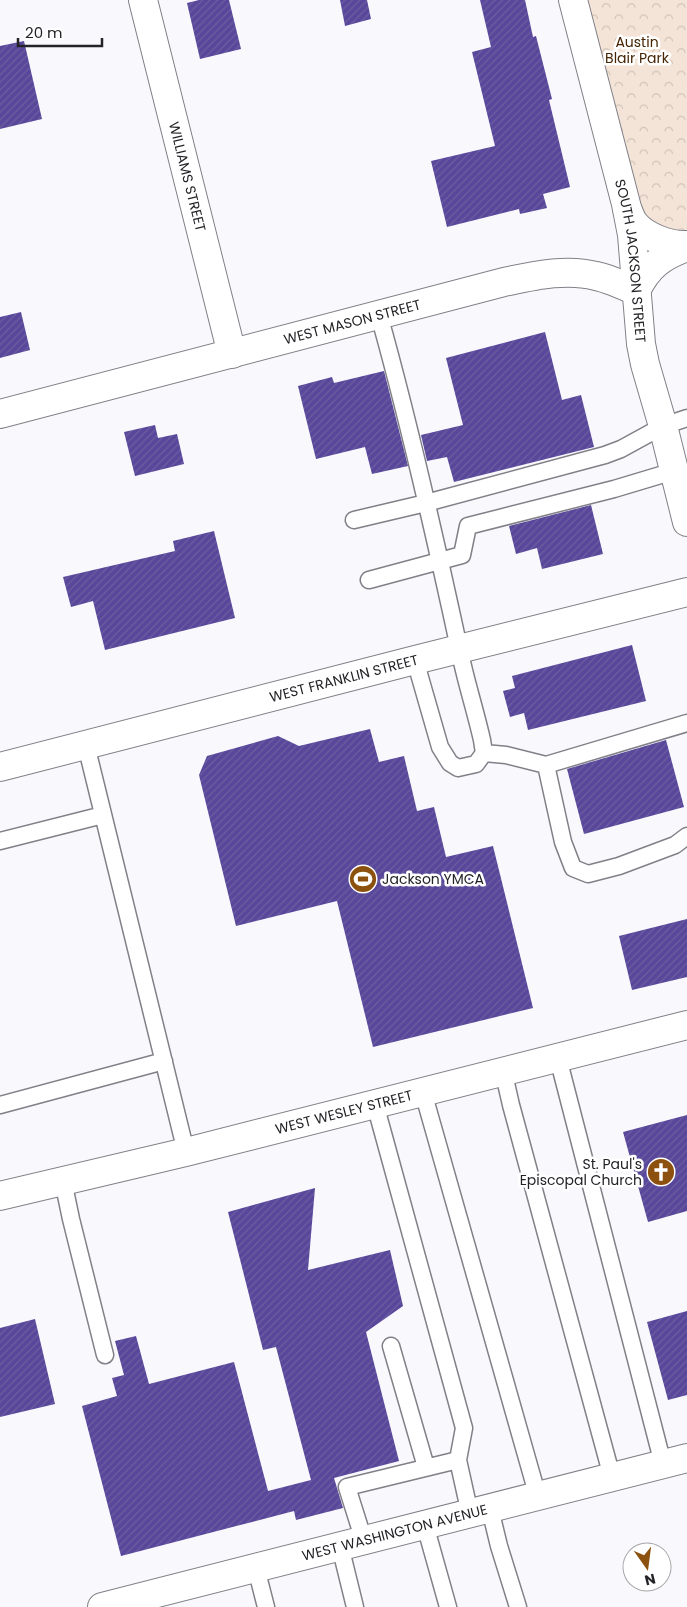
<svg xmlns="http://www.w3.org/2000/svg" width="687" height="1607" viewBox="0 0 687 1607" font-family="Poppins,sans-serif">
<defs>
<pattern id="park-crowns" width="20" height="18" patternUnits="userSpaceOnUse" patternTransform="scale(1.25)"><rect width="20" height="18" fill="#f4e4d8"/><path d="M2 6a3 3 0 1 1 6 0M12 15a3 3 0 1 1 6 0" fill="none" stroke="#d1c3b9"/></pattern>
<pattern id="building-hatch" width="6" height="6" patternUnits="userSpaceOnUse" patternTransform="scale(1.25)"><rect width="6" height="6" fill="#58479a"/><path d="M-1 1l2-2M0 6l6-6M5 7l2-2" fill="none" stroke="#6c5fa1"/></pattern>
</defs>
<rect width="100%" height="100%" fill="#f8f8fd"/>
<path fill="url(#park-crowns)" d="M573,0h114v245l-46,-16z"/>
<path fill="url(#building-hatch)" d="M199,0h30l12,49 -41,10 -13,-56z
M340,0h27l4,19 -26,7z
M480,0h45l8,37 3,-1 16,63 -3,1 21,87 -27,7 4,14 -27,6 -1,-5 -72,18 -16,-66 64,-15 -23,-94 19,-5z
M24,41l18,78 -42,10v-83z
M21,312l9,38 -30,8v-41z
M545,332l17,68 19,-5 13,52 -140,35 -7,-25 -20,4 -6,-26 42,-10 -17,-67z
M384,371l24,95 -36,8 -7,-27 -49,12 -18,-73 34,-9 2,6z
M155,425l3,13 19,-4 7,30 -49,12 -11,-44z
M591,505l12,49 -61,15 -5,-21 -21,6 -7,-28z
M214,531l21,87 -130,32 -12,-49 -22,6 -8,-30 112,-26 -2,-10z
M632,645l14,56 -118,29 -4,-17 -14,4 -7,-26 12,-3 -3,-12z
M370,729l9,33 25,-6 13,55 17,-4 12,50 47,-11 40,162 -160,39 -36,-146 -101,25 -37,-151 8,-19 71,-20 21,10z
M666,740l18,67 -100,27 -17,-65z
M687,919v58l-55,13 -13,-54z
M687,1115v96l-39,11 -25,-90z
M315,1188l-7,82 82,-20 13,56 -37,26 33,129 -65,17 9,30 -47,12 -2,-9 -173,45 -39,-150 35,-10 -5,-18 12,-3 -9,-34 21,-5 13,48 85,-22 34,129 43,-11 -35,-133 -13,3 -35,-138z
M687,1311v84l-19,5 -21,-78z
M35,1319l20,85 -55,13v-89z"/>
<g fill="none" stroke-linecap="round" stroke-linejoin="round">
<defs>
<path id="service" d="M379,315c31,110 56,222 80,333 6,31 16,61 23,92l2,13 -8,11 -18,4 -8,-5 -10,-16 -25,-87
M354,520l72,-17 179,-48 16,-6 42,-23 24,-8
M369,580l93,-25 6,-29 146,-37 60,-18
M687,723l-141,42 17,77 10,26 15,6 31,-8 56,-21 12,-9
M86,745l100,407
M484,753l22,2 40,10
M0,841l103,-26
M558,1058l105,406
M503,1070l8,35 101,372
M423,1092l115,405
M375,1104l89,324 -6,32
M0,1105l164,-44
M63,1181l8,38 34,136
M391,1346l35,121
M490,1509l9,37 19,61
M425,1525l23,82
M364,1541l-17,-54 111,-27 12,54
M340,1546l15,61
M256,1568l10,39"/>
<g id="minor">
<path id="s1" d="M143,0l89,354"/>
<path id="s2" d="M0,414l504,-132c29,-6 62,-14 92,-6 14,3 27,9 40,15"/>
<path id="s3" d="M0,767l415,-107 272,-68"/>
<path id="s4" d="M0,1196l186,-44 501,-127"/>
</g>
<g id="tertiary">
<path id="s5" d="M573,0l53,204 6,31 9,109 4,20 18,62 24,96"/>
<path d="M627,208c2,5 4,11 7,15 11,14 36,23 53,22"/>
<path d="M636,291c12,-25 26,-35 51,-44"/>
</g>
<g id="secondary">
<path id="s6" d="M102,1607l585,-149"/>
</g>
</defs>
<use href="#service" stroke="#818088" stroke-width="19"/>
<use href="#minor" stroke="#818088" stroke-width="30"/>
<use href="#tertiary" stroke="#818088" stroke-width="30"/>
<use href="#secondary" stroke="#818088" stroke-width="30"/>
<use href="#service" stroke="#fff" stroke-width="16"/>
<use href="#minor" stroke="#fff" stroke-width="28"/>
<use href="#tertiary" stroke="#fff" stroke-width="28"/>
<use href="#secondary" stroke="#fff" stroke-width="28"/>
</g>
<defs>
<symbol id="stadium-disc" viewBox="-11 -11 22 22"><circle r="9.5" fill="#8c510f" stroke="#fff"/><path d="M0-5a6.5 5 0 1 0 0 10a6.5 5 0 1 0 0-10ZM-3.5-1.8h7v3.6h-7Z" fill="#fff"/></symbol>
<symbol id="church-disc" viewBox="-11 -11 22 22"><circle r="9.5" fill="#8c510f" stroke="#fff"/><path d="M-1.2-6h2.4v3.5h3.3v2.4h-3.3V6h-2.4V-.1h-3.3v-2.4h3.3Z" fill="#fff"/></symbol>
</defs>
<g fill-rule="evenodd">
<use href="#stadium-disc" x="347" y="863" width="32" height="32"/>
<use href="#church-disc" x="645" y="1156" width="32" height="32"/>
</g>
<g text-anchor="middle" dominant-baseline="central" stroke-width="5" stroke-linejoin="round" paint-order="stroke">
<g font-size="14" fill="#462606" stroke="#fff">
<text x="637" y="42">Austin<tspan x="637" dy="16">Blair Park</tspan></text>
</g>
<g font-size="14" fill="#242428" stroke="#fff">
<text stroke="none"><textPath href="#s1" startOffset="182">WILLIAMS STREET</textPath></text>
<text stroke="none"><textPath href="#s5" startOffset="268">SOUTH JACKSON STREET</textPath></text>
<text stroke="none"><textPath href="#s2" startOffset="364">WEST MASON STREET</textPath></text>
<text stroke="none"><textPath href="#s3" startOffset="355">WEST FRANKLIN STREET</textPath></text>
<text stroke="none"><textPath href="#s4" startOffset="354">WEST WESLEY STREET</textPath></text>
<text stroke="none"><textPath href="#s6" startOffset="302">WEST WASHINGTON AVENUE</textPath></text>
</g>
<g font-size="14" fill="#242428" stroke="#fff" text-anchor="start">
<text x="382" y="879">Jackson YMCA</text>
<text x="642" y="1164" text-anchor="end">St. Paul's<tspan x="642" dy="16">Episcopal Church</tspan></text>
</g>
</g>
<g transform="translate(647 1567) rotate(166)"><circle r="24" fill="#ffffff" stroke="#a7a7a9"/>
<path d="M0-4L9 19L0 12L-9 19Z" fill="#8c510f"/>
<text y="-8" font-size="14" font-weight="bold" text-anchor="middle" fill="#242428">N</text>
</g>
<path d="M18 38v8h84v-8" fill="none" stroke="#242428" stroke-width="2.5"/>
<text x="25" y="38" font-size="15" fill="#242428" stroke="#ffffff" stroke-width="4" paint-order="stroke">20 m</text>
</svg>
